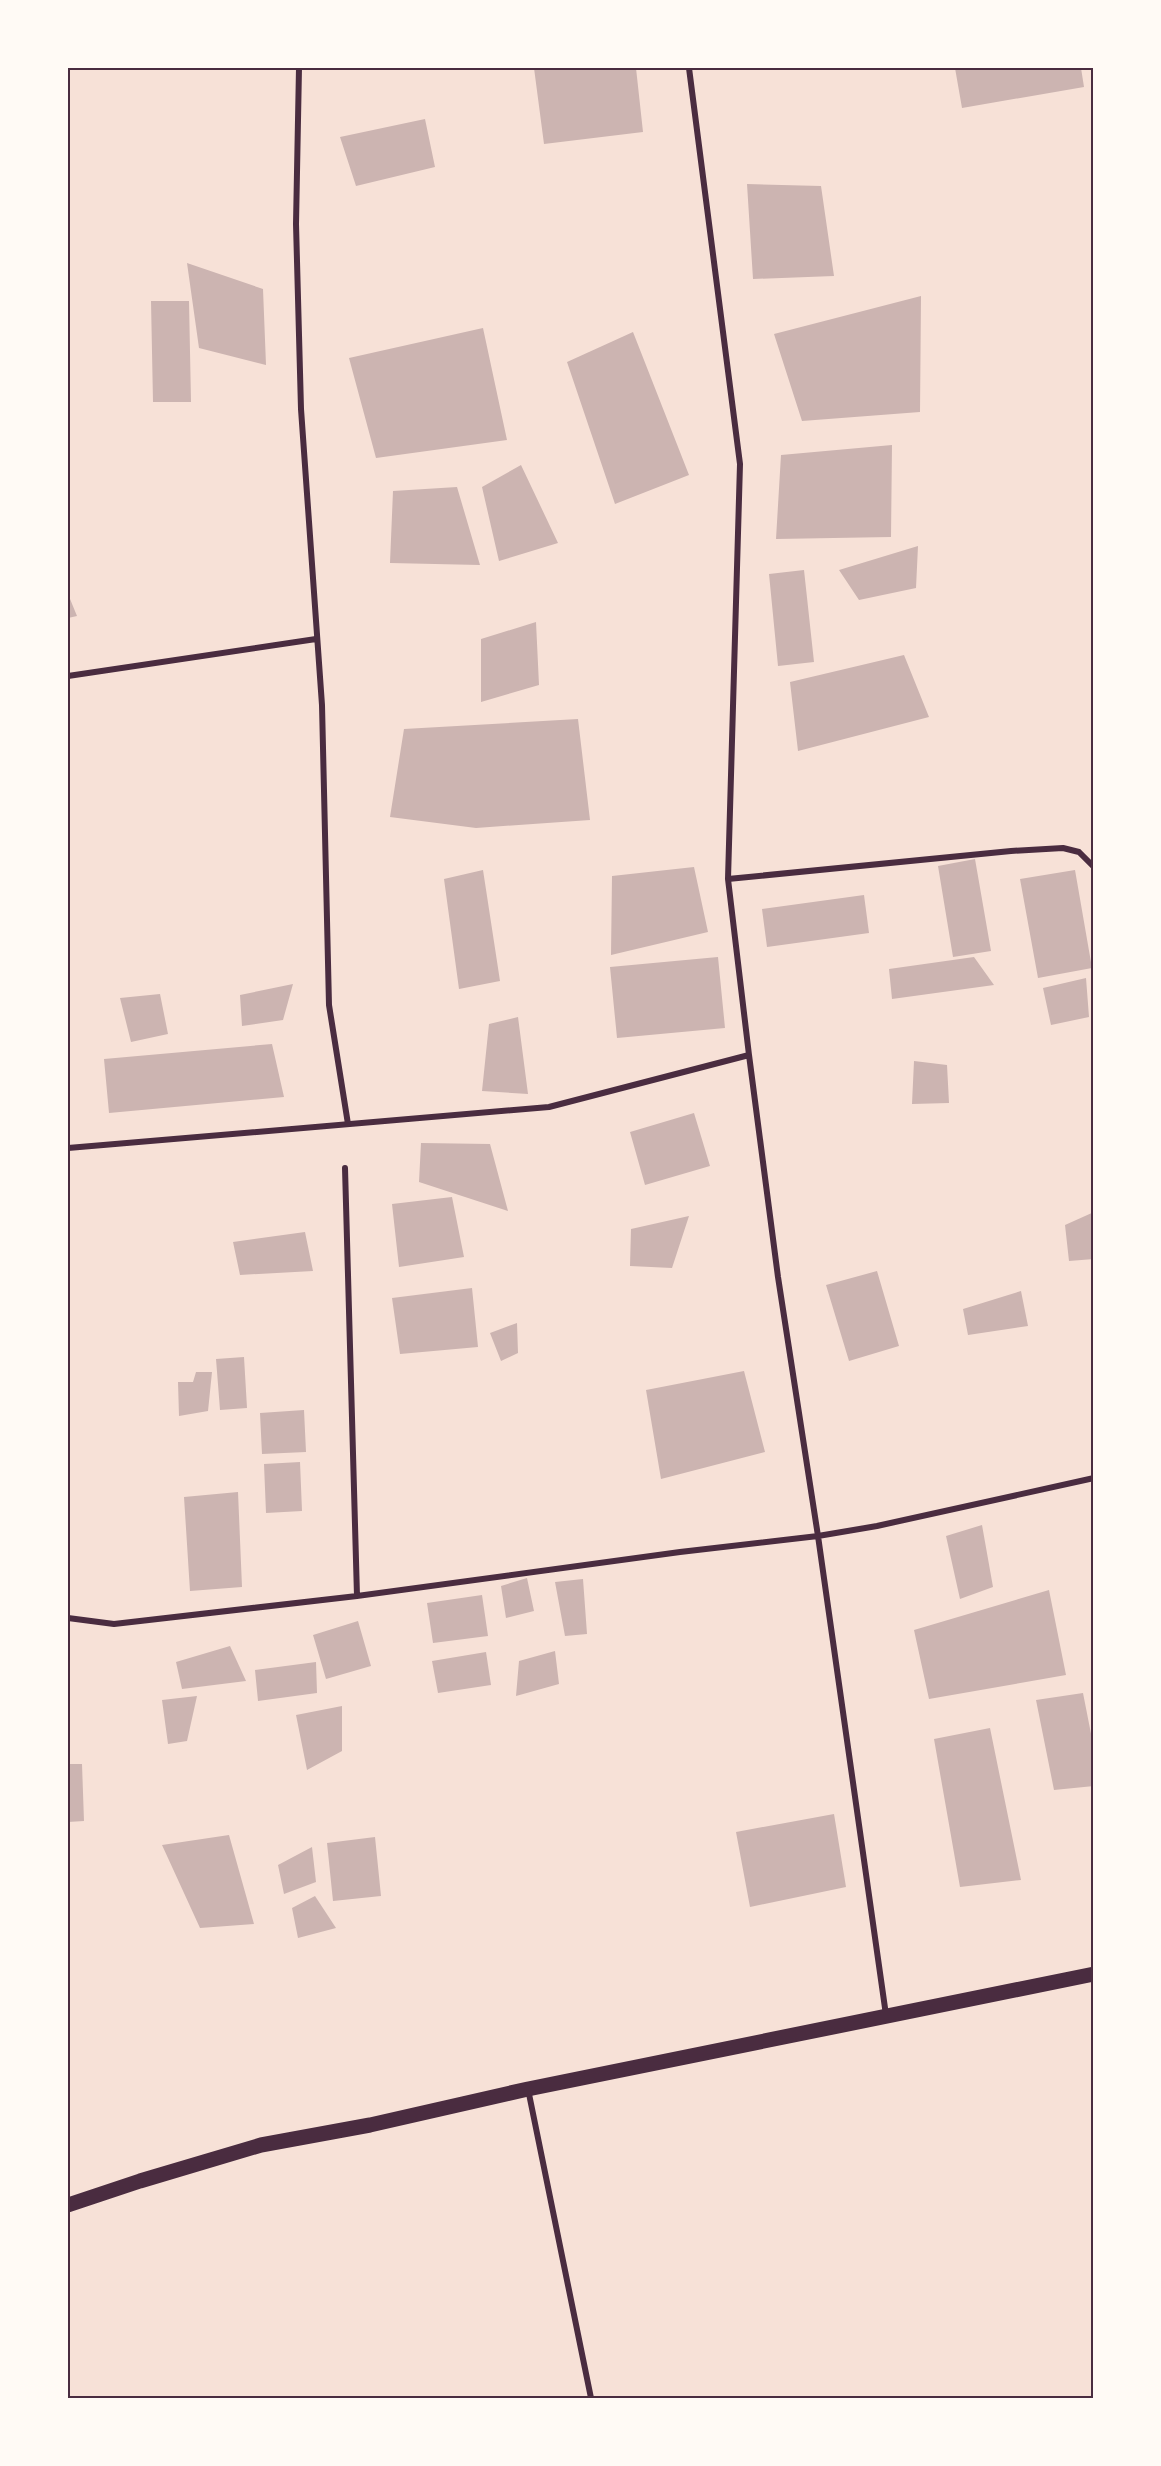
<svg xmlns="http://www.w3.org/2000/svg" width="1161" height="2466" viewBox="0 0 1161 2466" font-family="'Roboto Condensed',sans-serif">
<rect width="100%" height="100%" fill="#f7e1d7"/>
<path fill="#ccb4b1" d="M534,68h102l7,64 -99,12z
M955,68h126l3,19 -122,21z
M425,119l10,48 -79,19 -16,-49z
M747,184l74,2 13,90 -81,3z
M187,263l76,26 3,76 -67,-17z
M921,296l-1,116 -118,9 -28,-87z
M151,301h38l2,101h-38z
M483,328l24,112 -131,18 -27,-100z
M633,332l56,143 -74,29 -48,-142z
M892,445l-1,92 -115,2 5,-84z
M521,465l37,78 -59,18 -17,-74z
M457,487l23,78 -90,-2 3,-72z
M918,546l-2,42 -57,12 -20,-30z
M804,570l10,92 -36,4 -9,-92z
M68,594l9,22 -9,2z
M536,622l3,63 -58,17v-63z
M904,655l25,62 -131,34 -8,-69z
M578,719l12,101 -114,8 -86,-11 14,-88z
M975,859l16,92 -38,6 -15,-91z
M694,867l14,65 -97,23 1,-79z
M483,870l17,111 -41,8 -15,-110z
M1075,870l17,98 -54,10 -18,-99z
M864,895l5,38 -102,14 -5,-38z
M718,957l7,71 -108,10 -7,-71z
M974,957l20,28 -102,14 -3,-30z
M1086,978l3,39 -38,8 -8,-37z
M293,984l-10,36 -41,6 -2,-31z
M160,994l8,40 -37,8 -11,-44z
M518,1017l10,77 -46,-3 7,-67z
M272,1044l12,53 -175,16 -5,-54z
M914,1061l33,4 2,38 -37,1z
M694,1113l16,53 -65,19 -15,-53z
M421,1143l69,1 18,67 -89,-29z
M452,1197l12,60 -65,10 -7,-63z
M1094,1212v47l-25,2 -4,-36z
M689,1216l-17,52 -42,-2 1,-37z
M305,1232l8,39 -73,4 -7,-33z
M877,1271l22,75 -50,15 -23,-76z
M472,1288l6,59 -78,7 -8,-56z
M1021,1291l7,35 -60,9 -5,-26z
M517,1323l1,30 -17,8 -11,-28z
M244,1357l3,51 -27,2 -4,-51z
M744,1371l21,81 -104,27 -15,-89z
M196,1372h16l-4,39 -29,5 -1,-34h15z
M304,1410l2,42 -44,2 -2,-41z
M300,1462l2,49 -36,2 -2,-49z
M238,1492l4,95 -52,4 -6,-94z
M982,1525l11,62 -33,12 -14,-63z
M527,1578l7,33 -28,7 -5,-32z
M583,1579l4,55 -22,2 -10,-54z
M1049,1590l17,85 -137,24 -15,-69z
M482,1595l6,41 -55,7 -6,-40z
M358,1621l13,45 -45,13 -13,-44z
M230,1646l16,35 -64,8 -6,-27z
M555,1651l4,33 -43,12 3,-35z
M486,1652l5,33 -53,8 -6,-32z
M316,1662l1,31 -59,8 -3,-31z
M1083,1693l11,56v37l-40,4 -18,-90z
M197,1696l-10,45 -19,3 -6,-44z
M342,1706v45l-35,19 -11,-55z
M990,1728l31,152 -61,7 -26,-148z
M68,1764h14l2,57 -16,1z
M834,1814l12,73 -96,20 -14,-75z
M229,1835l25,89 -54,4 -38,-83z
M375,1837l6,59 -48,5 -6,-58z
M312,1847l4,35 -32,12 -6,-29z
M315,1896l21,32 -38,10 -6,-30z"/>
<g fill="none" stroke-linecap="round" stroke-linejoin="round">
<path stroke="#4a2c40" stroke-width="6" d="M299,68l-3,156 5,185 21,296 7,300 19,119
M68,676l248,-37
M728,879l283,-28 52,-3 16,4 15,15
M749,1055l29,222 40,259 68,479
M68,1148l481,-41 200,-52 -21,-176 12,-415 -51,-396
M345,1168l12,428
M68,1618l46,6 243,-28 323,-44 138,-16 59,-10 217,-48
M528,2089l63,309"/>
<path stroke="#4a2c40" stroke-width="15" d="M68,2205l72,-24 121,-36 109,-20 158,-36 566,-115"/>
</g>
<rect width="1161" height="2466" fill="none" stroke="#fffaf5" stroke-width="138"/>
<rect x="69" y="69" width="1023" height="2328" fill="none" stroke="#4a2c40" stroke-width="2"/>
</svg>
